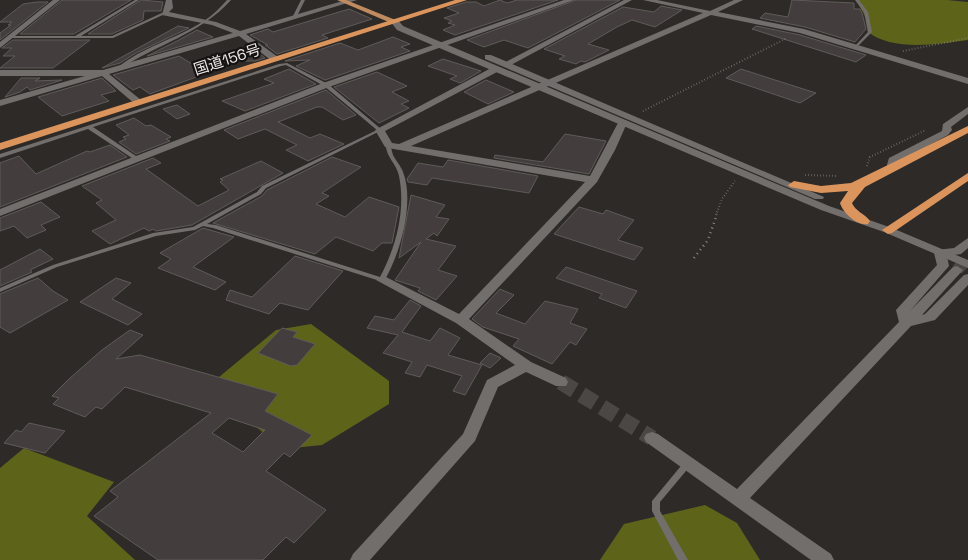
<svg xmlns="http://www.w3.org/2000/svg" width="968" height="560" viewBox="0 0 968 560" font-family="'Space Grotesk','Noto Sans JP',sans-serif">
<rect width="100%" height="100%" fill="#2e2a28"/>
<path fill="#5e631a" d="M856,0h91l21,2v38c-29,4 -77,12 -101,-9l3,-6z
M311,324l78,57v23l-67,41 -39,4 -65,-54 1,-18 57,-47z
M24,448l90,34 -27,34 48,44h-135v-92z
M705,505l32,18 23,37h-160l24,-36z"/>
<path fill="#433e3d" stroke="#5f5b59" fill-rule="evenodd" d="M62,0h69l-57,34h-54z
M141,0l22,2 -2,9h-17l-1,9 -31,14h-24z
M500,0l7,3 10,-3h41l-103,35 -12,-5 12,-5 -7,-2 4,-2 -8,-3 15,-5 -12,-5 19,-6h10l8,4z
M576,0h44l-92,48 -24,-8 -20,7 -17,-7z
M792,0l62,3v6h6l2,4 4,16 -11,13 -50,-15 -45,-9 5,-5 23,4z
M37,2h11l-48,38v-7l11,-8h-3l4,-3h-12l23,-18z
M661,6l21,4 -27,17 -23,-7 -15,7 -29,17 21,6 -24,12 -4,-1 -5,3 -17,-5 6,-3 -21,-7 79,-42 31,5z
M349,9l23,10 -50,16 6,3 -51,16 -12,-9h3l-18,-10 18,-6 5,3z
M178,26l11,2 -53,25 -16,10 -18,5z
M756,26l44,9 66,20 -10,7 -104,-33z
M197,30l16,7 -66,19 32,-16z
M393,37l17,7 -9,3 9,4 -85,29 -29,-14 14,-6 -25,1 55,-18 18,7z
M13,40h77l-37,28h-53l15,-12h-12l9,-8h-10z
M253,49l12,9 -10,3h-31v-3z
M179,56l28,17 -57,21 -10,-7 -7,3 -20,-15z
M443,59l38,12 -21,12 -10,-4 7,-3 -29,-10z
M289,69l27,15 -71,27 -23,-10 52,-18 -10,-4z
M741,69l34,11 41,13 -16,10 -74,-25z
M377,72l30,14 -15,6 17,9 -8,3 8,4 -30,15 -45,-36z
M21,78h19l-5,3 27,-1 -32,10 -3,-3 -7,5 -15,5z
M102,78l14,13 -15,4 8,6 -47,15 -24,-19z
M486,80l28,12 -26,12 -24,-12z
M326,90l30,25 -13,5 -21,-13h-5l-39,15 32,16 10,-4 24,10 -36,17 -22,-11 11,-5 -32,-16 -27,10 -14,-9z
M177,105l13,9 -13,5 -14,-10z
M134,118l12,8 5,-1 20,12 -5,2 4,2 -34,13 -17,-12 7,-3 -3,-2 6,-2 -13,-10z
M565,134l41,7 -17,33 -95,-16 1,-3 48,7z
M110,145l17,12 -127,50v-44l19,-7 17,18 51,-23 3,1z
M332,157l29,10 -39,26 7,3 -13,8 29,13 24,-20 30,10 -7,36h-10l-9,8 -37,-14 -21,17 -102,-31 49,-27 5,-6z
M153,158l8,5 -15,6 52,37 31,-16 -9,-8 3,-2 -3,-1 41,-18 22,12 -91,52 -36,6 -3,-2 -4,2 -5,-3 -34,16 -18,-13 24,-11 -20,-17 6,-3 -20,-14z
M448,160l90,16 -9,17 -97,-15 -5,7 -19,-3 -1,-3 11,-16 25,4z
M411,195l34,10 -9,12 13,2 -12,17 -3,-3 -8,6 30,7 -18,24 19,6 -21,24 -18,-9 2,-3 -25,-8 26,-38 -22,16z
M41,202l19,15 -19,8 5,5 -19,8 -13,-12 -14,5v-13z
M579,207l24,7 3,-4 28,10 -16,20 25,8 -9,12 -80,-26z
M203,228l31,9 -41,30 33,15 -11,8 -57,-22 13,-9 -11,-6z
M40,249l13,10 -23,11 2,2 -32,14v-16z
M295,256l48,15 -35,39 -28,-7 -11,11 -43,-14 4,-10 22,7z
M566,267l62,21 9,3 -11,17 -27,-10 3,-4 -46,-16z
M38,278l15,13 15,9 -58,33 -10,-6v-33z
M116,278l15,5 -19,16 30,15 -14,11 -48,-23z
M500,289l14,6 -18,18 29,11 20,-23 33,8 -8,14 17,6 -11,16 -6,-3 -18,22 -39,-18 6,-7 -36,-12 -11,-8z
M410,300l11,6 -19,26 28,9 10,-13 20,10 -12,17 34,10 -17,30 -12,-4 9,-15 -35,-11 -7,12 -15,-4 7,-11 -29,-9 15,-18 -31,-7 8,-12 19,4z
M282,328l15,4 -4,5 22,7 -18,21 -6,1 -33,-13z
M130,330l13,5 -27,24 24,-4 138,39 -13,17 47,24 -22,22 -6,-4 -18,18 60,39 -32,33 -8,-6 -23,23h-105l-64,-44 24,-19 -8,-6 101,-78 -86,-26 -23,22 -6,-2 -11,10 -32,-13 6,-6 -7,-2 17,-17 33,-29zM229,418l36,12 -22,22 -31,-19z
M490,353l11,5 -11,10 -10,-5z
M29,423l36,8 -20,22 -41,-10 12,-13 5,2z"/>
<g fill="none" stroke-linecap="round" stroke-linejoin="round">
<path stroke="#4b4745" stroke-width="12" stroke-dasharray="12 6" stroke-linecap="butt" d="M957,270l11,-12"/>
<path stroke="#4b4745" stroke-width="16" stroke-dasharray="16 8" stroke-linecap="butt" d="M561,382l91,56"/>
<path stroke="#8f8c8a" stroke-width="2" stroke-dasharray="0.5 2.5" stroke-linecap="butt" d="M903,51l65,-13
M643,111l144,-73
M867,166l3,-9 56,-27
M805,175l32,1
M716,215l6,-16 13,-18"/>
<path stroke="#8f8c8a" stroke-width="2.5" stroke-dasharray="1 4" stroke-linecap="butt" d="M694,258l14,-18 9,-26"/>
<path fill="#726e6c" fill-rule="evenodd" d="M135,0h4l-58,36h31l52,-24 3,1 -54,25h-102l-2,-1 2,-1h64z
M227,0h4c-30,34 -74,44 -111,69l-3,-1c25,-21 59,-29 87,-47 9,-6 16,-13 23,-21z
M301,0h4l-9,18 -3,1 -1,-1z
M855,0h4l9,12 4,20 -16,16h-1v-2l13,-14 -4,-20z
M287,63l41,21 54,46 -116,58 -5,6 -54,30 9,1 164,52c16,-30 26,-67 19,-101 -2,-12 -14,-20 -13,-32h4c1,4 2,7 3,11 3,6 8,11 10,17 12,30 -3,83 -19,109h-4l-167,-53 -10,-2 -8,4 -39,6 -99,31 -57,25v-4l53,-23 100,-32 40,-6 64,-35 5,-6 115,-56 -53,-44 -38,-21 -5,1 -188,61 46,31v2h-4l-47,-31 -88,29v-4l279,-90z
M688,460l3,1 1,2 -1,2 -31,37v9l28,49h-10l-26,-49v-10l33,-40z"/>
<path fill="#726e6c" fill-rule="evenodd" d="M53,0h7l-60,48v-6z
M166,0h6l1,8 -4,4 47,10 24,9 106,-31h11l-111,34 32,23v4h-6l-33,-25 -130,38 32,26v4h-6l-33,-28 -102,30v-6l85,-24h-85v-6h103l130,-37 -21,-8 -50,-10z
M564,0h10l-245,87 -329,129v-7l323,-126z
M624,0h8l-123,66 -7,-2z
M643,0h14l53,11 24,-11h9l-25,12 86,17 164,49v6l-168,-51 -89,-18 -300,131 179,30 29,-55 3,-1 5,3 -12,27 -18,32 -128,137 62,43 35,16 2,4 -2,4h-10l-30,-14 -28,15 -23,54 -105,119h-20l3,-6 110,-120 24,-54 28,-15 -59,-42 -80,-43 6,-4 4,1 73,37 126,-132 -197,-34 -3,-1 -10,-17 118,-63h6v4l-114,60 7,12 7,1 304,-131z
M968,107v7l-17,13 1,3 -4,5 -50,27 -3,8h-8l-1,-2 3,-10 53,-27 1,-7z
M968,238v10l-7,6 -14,2 2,10 -39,45 43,-44 4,-1 6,4 -41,45 3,-1 39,-39 4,-1v11l-33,35 -24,6 -161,172 81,56 3,6h-23l-165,-118 -2,-4 2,-4 6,-2 6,2 79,55 162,-167 -3,-12 41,-45 -3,-12 2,-3 18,-2z"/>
<path fill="#726e6c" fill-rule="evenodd" d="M391,19h6l6,7 426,180 63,22 76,32v8l-84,-36 -63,-22 -424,-180 -7,-9z
M485,55h6l333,142 -1,2h-8l-330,-140z"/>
<path fill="#c18b60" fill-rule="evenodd" d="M337,0h9l52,21 -7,2z"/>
<path fill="#db955c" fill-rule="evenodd" d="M455,0h12l-467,150v-7z
M968,126v7l-103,54 -13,16c3,8 13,11 18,18l-2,3c-11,2 -25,-11 -28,-21l8,-12 -27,2 -31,-6 -2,-2 6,-4 27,5 30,-3z
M968,173v8l-76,52 -4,1 -6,-4z"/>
</g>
<g text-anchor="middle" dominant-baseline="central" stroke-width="4.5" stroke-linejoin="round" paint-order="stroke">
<g font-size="15" fill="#edeae9" stroke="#151312">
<text transform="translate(227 59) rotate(-18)">国道156号</text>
</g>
</g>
</svg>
